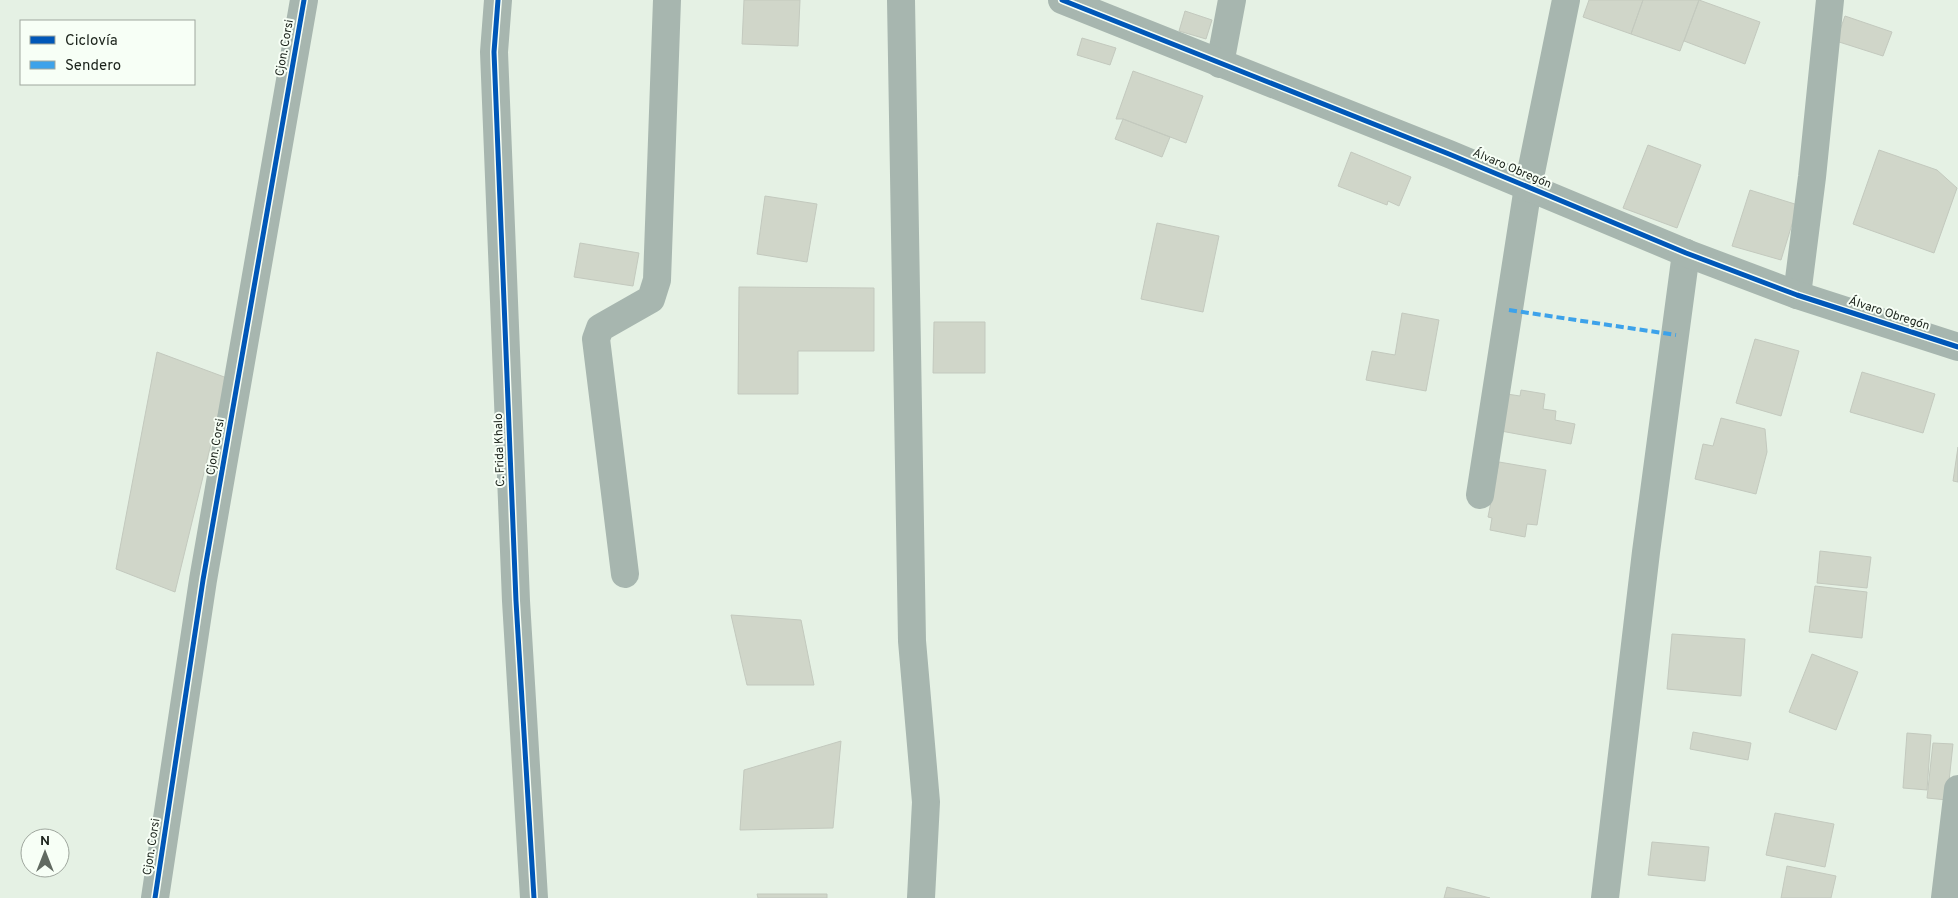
<svg xmlns="http://www.w3.org/2000/svg" width="1958" height="898" viewBox="0 0 1958 898" font-family="Overpass,sans-serif">
<rect width="100%" height="100%" fill="#e5f1e4"/>
<path fill="#d0d6c9" stroke="#c3c9be" d="M744,0h56l-2,46 -56,-2z
M1589,0h54l-12,34 -48,-17z
M1643,0h56l-19,51 -49,-17z
M1699,0l61,22 -15,42 -61,-23z
M1185,11l27,9 -6,19 -27,-8z
M1845,16l47,16 -9,24 -47,-15z
M1082,38l34,10 -6,17 -33,-10z
M1133,71l70,25 -17,47 -63,-24h-7z
M1123,119l47,18 -8,20 -47,-18z
M1648,145l53,20 -24,63 -54,-20z
M1879,150l58,20 20,18 -23,65 -81,-29z
M1351,152l60,25 -12,29 -11,-5 -1,4 -49,-19z
M1750,190l48,15 -17,55 -49,-14z
M765,196l52,8 -10,58 -50,-8z
M1157,223l62,13 -16,76 -62,-13z
M580,243l59,10 -6,33 -59,-9z
M739,287l135,1v63h-76v43h-60z
M1402,313l37,7 -13,71 -60,-11 6,-29 23,4z
M934,322h51v51h-52z
M1755,339l44,12 -18,65 -45,-13z
M157,352l70,26 -52,214 -59,-23z
M1862,372l73,22 -12,39 -73,-21z
M1521,390l24,4 -2,15 13,2 -1,9 20,4 -4,20 -70,-13 6,-37 13,2z
M1721,418l44,11 2,23 -11,42 -61,-15 8,-35 10,2z
M1958,447v35l-5,-1z
M1499,462l47,8 -9,55 -10,-1 -2,13 -35,-7 2,-12 -4,-1z
M1820,551l51,6 -4,31 -50,-5z
M1815,586l52,6 -5,46 -53,-6z
M731,615l70,5 13,65h-67z
M1672,634l73,5 -4,57 -74,-7z
M1812,654l46,18 -22,58 -47,-18z
M1693,732l58,11 -3,17 -58,-11z
M1907,733l24,2 -4,55 -24,-2z
M841,741l-8,87 -93,2 4,-60z
M1933,743l20,1 -6,56 -20,-2z
M1775,813l59,11 -9,43 -59,-12z
M1652,842l57,5 -4,34 -57,-6z
M1787,866l49,10 -5,22h-50z
M1447,887l43,11h-46z
M757,894h70v4h-69z"/>
<g fill="none" stroke-linecap="round" stroke-linejoin="round">
<path stroke="#a7b6af" stroke-width="28" d="M498,0l-4,52 22,549 18,297
M901,0l11,641 14,161 -5,96
M1220,64l12,-64
M1797,295l15,-118 18,-177
M1480,495l48,-308 38,-187
M625,574l-29,-235 4,-11 51,-29 6,-19 10,-280
M155,898l48,-318 101,-580
M1605,898l41,-346 40,-299
M1945,898l13,-109"/>
<path stroke="#a7b6af" stroke-width="28" d="M1062,0l387,154 237,99 111,42 161,52"/>
<path stroke="#3da2ea" stroke-width="4" stroke-dasharray="8 4" stroke-linecap="butt" d="M1509,310l167,25"/>
<defs>
<path id="cycleway" d="M498,0l-4,52 22,549 18,297
M1062,0l387,154 237,99 111,42 161,52
M155,898l48,-318 101,-580"/>
</defs>
<use href="#cycleway" stroke="#f7fff6" stroke-width="8"/>
<use href="#cycleway" stroke="#0057b8" stroke-width="5"/>
</g>
<g text-anchor="middle" dominant-baseline="central" stroke-width="4" stroke-linejoin="round" paint-order="stroke">
<g font-size="12" fill="#1a221a" stroke="#f7fff6">
<text transform="translate(285 48) rotate(-80)">Cjon. Corsi</text>
<text transform="translate(1512 169) rotate(23)">Álvaro Obregón</text>
<text transform="translate(1889 314) rotate(18)">Álvaro Obregón</text>
<text transform="translate(216 447) rotate(-80)">Cjon. Corsi</text>
<text transform="translate(500 450) rotate(-92)">C. Frida Khalo</text>
<text transform="translate(152 847) rotate(-81)">Cjon. Corsi</text>
</g>
</g>
<rect x="20" y="20" width="175" height="65" fill="#f7fff6" stroke="#9fa79e"/>
<rect x="30" y="36" width="25" height="8" fill="#0057b8" stroke="#9fa79e"/>
<text x="65" y="45" font-size="15" fill="#1a221a">Ciclovía</text>
<rect x="30" y="61" width="25" height="8" fill="#3da2ea" stroke="#9fa79e"/>
<text x="65" y="70" font-size="15" fill="#1a221a">Sendero</text>
<g transform="translate(45 853)"><circle r="24" fill="#f7fff6" stroke="#9fa79e"/>
<path d="M0-4L9 19L0 12L-9 19Z" fill="#616a61"/>
<text y="-8" font-size="14" font-weight="bold" text-anchor="middle" fill="#1a221a">N</text>
</g>
</svg>
